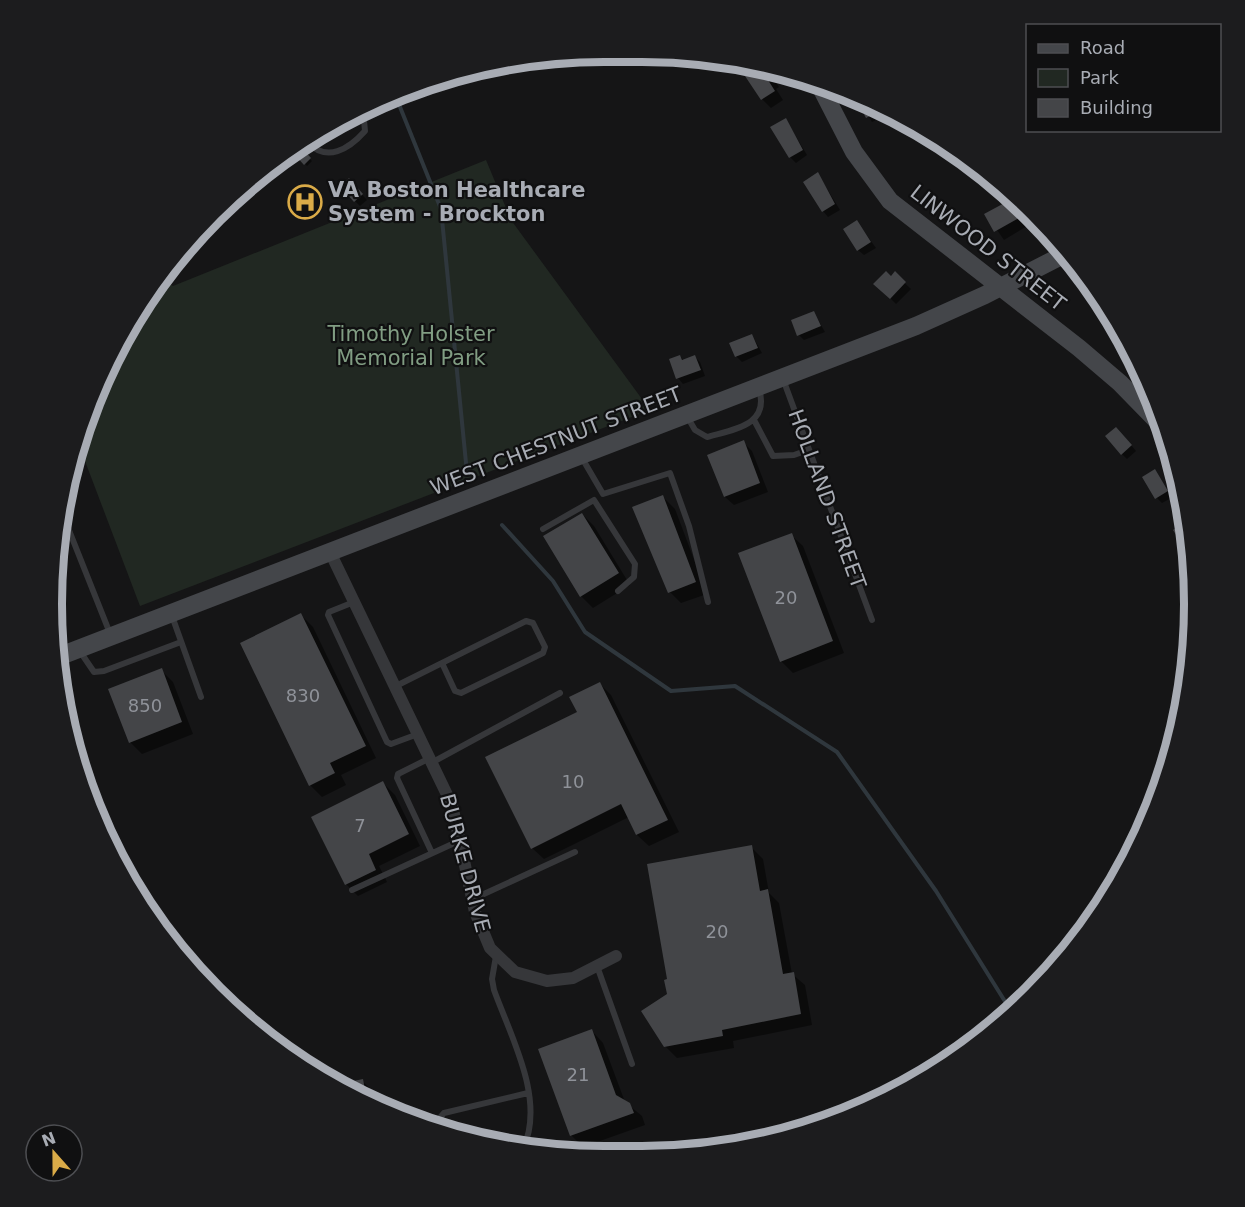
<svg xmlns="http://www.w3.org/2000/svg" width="1245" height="1207" viewBox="0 0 1245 1207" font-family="'DejaVu Sans',sans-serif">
<rect width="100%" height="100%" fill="#151516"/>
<path fill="#212822" d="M486,160l25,60 139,190 -510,196 -63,-166 3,-14 45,-99 35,-49 13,8z"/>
<path fill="#0007" d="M752,65l15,3 12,19 -3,2 7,11 -12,8 -9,-9 -19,-29z
M857,98l25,11 3,7 -13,6z
M786,120l21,35 -11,8 -6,-6z
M302,151l10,10 -5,5 -10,-11z
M818,174l22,36 -12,7 -5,-6z
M354,186l13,14 -7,6 -5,-5z
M1015,198l27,28 -10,5 -5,-5 -23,14 -18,-26z
M857,222l19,26 -12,7 -6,-5z
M895,274l16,15 -15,15 -20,-20z
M814,313l11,19 -21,8 -5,-5z
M752,335l10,18 -20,9 -6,-6z
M680,356l4,5 11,-4 5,5 5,14 -22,8 -5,-6z
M1122,434l14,17 -9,8 -5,-5z
M743,442l9,9 16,41 -34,13 -9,-8 -16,-42z
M1154,471l19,26 -11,6 -5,-5z
M663,497l12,12 32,85 -26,9 -11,-11z
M582,514l12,12 36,59 -37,23 -12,-12z
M791,535l12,11 41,107 -51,20 -12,-12z
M301,615l12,12 63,131 -35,17 5,10 -24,12 -12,-12z
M161,670l12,12 20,52 -51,20 -12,-12z
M600,684l11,11 68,137 -30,14 -12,-11 -8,-18 -85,42 -12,-11 47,-135z
M383,783l12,12 25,51 -41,20 8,16 -29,14 -12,-12z
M751,847l12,12 6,34 10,10 13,71 13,11 7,40 -79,16 1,7 -57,10 -12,-12 4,-51z
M592,1031l11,12 22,59 17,14 3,9 -62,22 -12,-12z
M362,1081l12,11 2,12 -40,-18z"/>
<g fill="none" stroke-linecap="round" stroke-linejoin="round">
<path stroke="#2f373d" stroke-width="4" d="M394,92l47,117 26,264
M502,525l51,56 32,51 86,59 64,-5 102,66 99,139 75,120"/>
</g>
<path fill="#444548" d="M750,64l15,4 7,10 -4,2 7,11 -14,9 -20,-30z
M855,97l28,12 -17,9z
M786,118l17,32 -14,8 -19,-31z
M302,148l9,10 -7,7 -9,-10z
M818,172l17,32 -13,8 -19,-30z
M349,178l14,16 -9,8 -14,-16z
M1009,192l24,26 -10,6 -4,-6 -25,14 -10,-18 26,-14 -4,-6z
M857,220l14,22 -14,9 -14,-22z
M886,271l5,5 4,-5 11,11 -16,17 -17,-15z
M814,311l7,15 -24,10 -6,-16z
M752,334l6,14 -23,9 -6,-14z
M680,355l2,5 13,-5 6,15 -25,9 -7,-20z
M1116,427l16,18 -11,10 -16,-19z
M744,440l16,43 -36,14 -17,-42z
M1155,469l13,22 -13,8 -13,-22z
M663,495l33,87 -28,11 -36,-86z
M582,513l37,60 -39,24 -37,-61z
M1185,522l6,37 -18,-29z
M792,533l41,108 -53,21 -42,-109z
M301,613l65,133 -36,17 5,10 -26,13 -69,-143z
M162,668l20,54 -53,21 -21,-54z
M600,682l68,138 -32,15 -15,-31 -90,45 -46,-92 92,-45 -8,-15z
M383,781l26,53 -40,20 7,16 -31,15 -34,-68z
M752,845l8,46 8,-2 15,85 11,-2 7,42 -79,16 1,6 -59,11 -23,-36 26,-17 -3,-14 3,-1 -20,-115z
M592,1029l24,66 14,8 4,10 -64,23 -32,-87z
M363,1079l4,21 -33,-15z"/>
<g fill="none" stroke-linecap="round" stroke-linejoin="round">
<path stroke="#36373a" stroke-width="6" d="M307,142c20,21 42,7 58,-11l-2,-21
M783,379l89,241
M688,418l7,12 12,7c28,-8 63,-12 52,-48
M754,420l19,36 21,-1 14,-5
M582,458l21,36 67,-21 19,53 19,76
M61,510l50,126
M543,529l51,-29 41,64 -1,13 -16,14
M354,602l-25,10 -1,3 59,127 4,2 27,-10
M172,616l29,81
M79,650l15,22 10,-1 77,-29
M396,686l130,-65 7,2 12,24 -2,6 -82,40 -6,-2 -13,-28
M430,758l-32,16 -1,4 35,75
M433,762l127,-69
M352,890l109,-50
M473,899l102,-47
M496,956l-4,23 2,11c17,47 52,110 29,159
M597,966l35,98
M431,1128l13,-15 84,-20"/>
<path stroke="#36373a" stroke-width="12" d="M330,552l122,253 23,107 15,36 25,24 32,9 26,-3 43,-22"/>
<path stroke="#44464a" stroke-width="18" d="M817,80l37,72 36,49 189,147 41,35 43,44
M55,658l861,-332 69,-31 82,-42"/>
</g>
<defs>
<symbol id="hospital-ring" viewBox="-11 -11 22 22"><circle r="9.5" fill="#101011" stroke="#daab48" stroke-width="1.5"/><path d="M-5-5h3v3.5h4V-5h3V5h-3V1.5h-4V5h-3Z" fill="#daab48"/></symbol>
</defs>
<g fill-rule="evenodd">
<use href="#hospital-ring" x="286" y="183" width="38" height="38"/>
</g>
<g text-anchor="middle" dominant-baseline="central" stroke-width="4.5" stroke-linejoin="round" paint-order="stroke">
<g font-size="18" fill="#8f9299">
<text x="786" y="597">20</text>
<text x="303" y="695">830</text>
<text x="145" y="705">850</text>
<text x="573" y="781">10</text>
<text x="360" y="825">7</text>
<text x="717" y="931">20</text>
<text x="578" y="1074">21</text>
</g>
<g font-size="21" font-weight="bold" fill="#a8acb4" stroke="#101011" text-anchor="start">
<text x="328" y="190">VA Boston Healthcare<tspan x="328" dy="24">System - Brockton</tspan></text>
</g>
<g font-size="21" fill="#a8acb4" stroke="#101011">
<text transform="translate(988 248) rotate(38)">LINWOOD STREET</text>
<text transform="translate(556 441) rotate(-21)">WEST CHESTNUT STREET</text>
<text transform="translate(827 499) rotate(70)">HOLLAND STREET</text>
<text transform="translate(465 863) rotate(75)">BURKE DRIVE</text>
</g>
<g font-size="21" fill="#819d83" stroke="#101011">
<text x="411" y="334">Timothy Holster<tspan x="411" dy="24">Memorial Park</tspan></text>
</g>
</g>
<path d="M0 0H1245V1207H0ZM604 62H642A542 542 0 0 1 1184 604V604A542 542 0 0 1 642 1146H604A542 542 0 0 1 62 604V604A542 542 0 0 1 604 62Z" fill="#1c1c1e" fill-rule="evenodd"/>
<path fill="none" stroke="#a8acb4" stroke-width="8" d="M604 62H642A542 542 0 0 1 1184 604V604A542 542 0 0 1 642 1146H604A542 542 0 0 1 62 604V604A542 542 0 0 1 604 62Z"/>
<rect x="1026" y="24" width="195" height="108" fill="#101011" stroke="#4d4e52" stroke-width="1.5"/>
<rect x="1038" y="44" width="30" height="9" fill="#44464a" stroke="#4d4e52" stroke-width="1.5"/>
<text x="1080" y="54" font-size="18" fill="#a8acb4">Road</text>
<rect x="1038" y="69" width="30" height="18" fill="#212822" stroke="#4d4e52" stroke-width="1.5"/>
<text x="1080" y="84" font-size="18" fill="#a8acb4">Park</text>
<rect x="1038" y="99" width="30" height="18" fill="#444548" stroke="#4d4e52" stroke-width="1.5"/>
<text x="1080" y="114" font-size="18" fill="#a8acb4">Building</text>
<g transform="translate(54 1153) rotate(339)"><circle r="28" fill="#101011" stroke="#4d4e52" stroke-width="1.5"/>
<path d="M0-4.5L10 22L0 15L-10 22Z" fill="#daab48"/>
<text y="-9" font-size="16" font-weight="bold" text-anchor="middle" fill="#a8acb4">N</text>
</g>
</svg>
